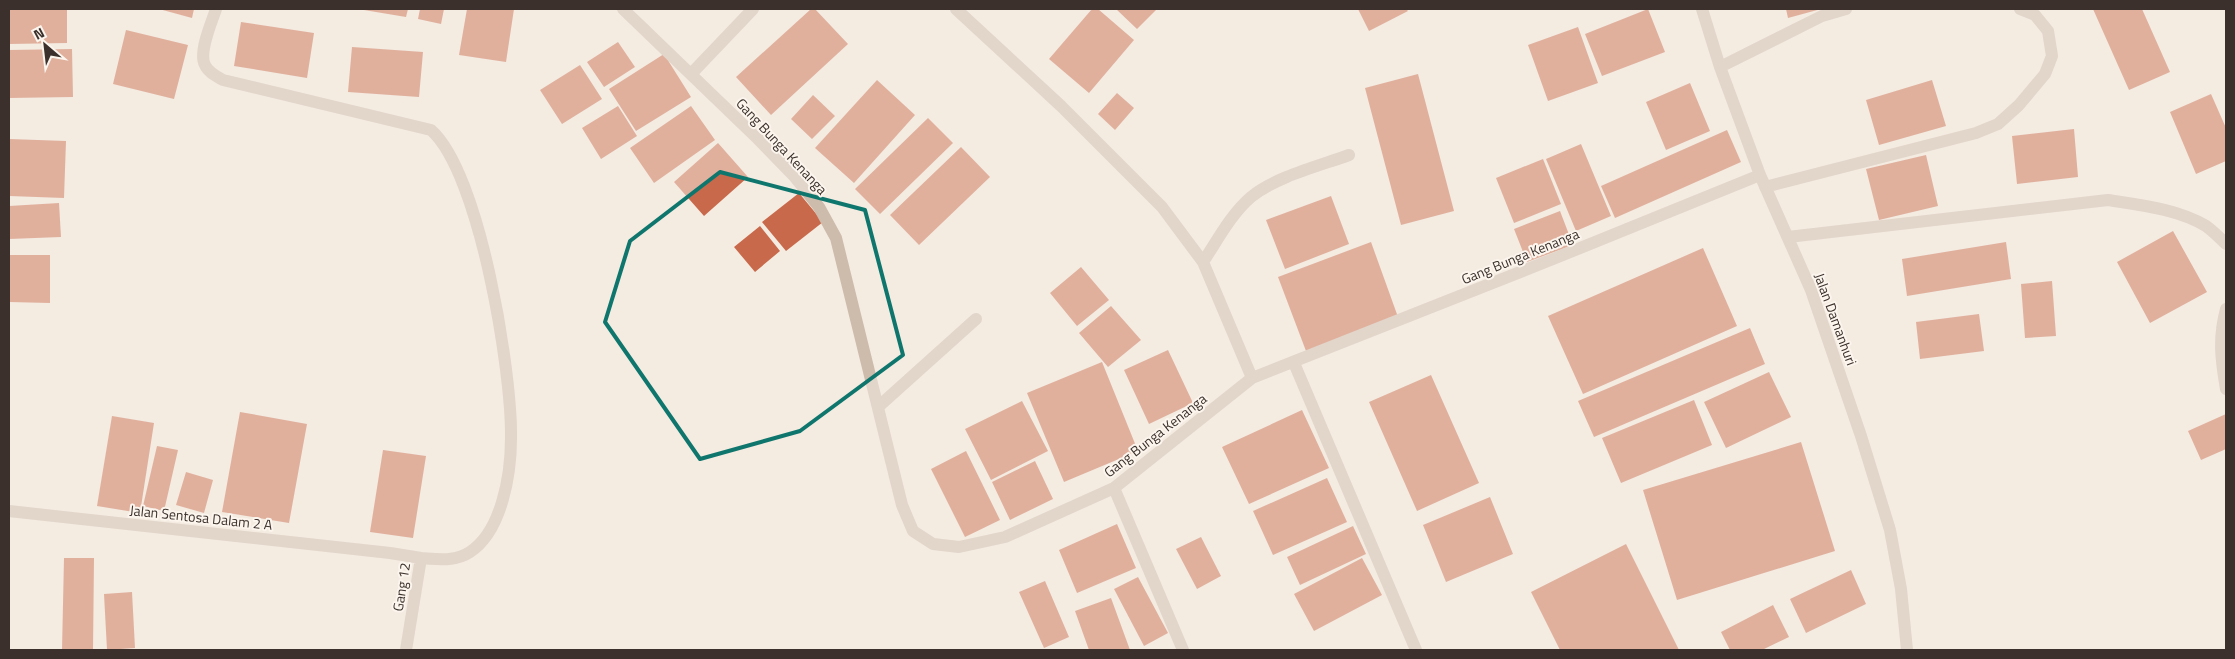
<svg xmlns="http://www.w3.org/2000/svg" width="2235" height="659" viewBox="0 0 2235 659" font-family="'Titillium Web',sans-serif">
<rect width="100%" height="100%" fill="#f4ebe1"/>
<path fill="#c8694b" d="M9,9h58v34l-58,1z
M159,9h35l-2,9z
M365,9h43l-2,8 -42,-7z
M420,9h24l-3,15 -23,-5z
M467,9h47l-8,53 -47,-7z
M811,9h4l33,35 -77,71 -35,-38z
M1092,9h6l36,31 -45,53 -40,-34z
M1116,9h41l-20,20z
M1358,9h48l2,2 -39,20z
M1648,9l17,43 -63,24 -17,-42z
M1786,9h35l-33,9z
M2093,9h49l28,63 -41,18z
M241,22l73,11 -7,45 -73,-12z
M1578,27l20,56 -50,18 -20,-56z
M126,30l62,15 -14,54 -61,-15z
M618,42l17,25 -31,20 -17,-25z
M352,47l71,5 -4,45 -71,-5z
M72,49l1,48 -64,1v-48z
M664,54l27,43 -55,34 -27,-42z
M580,65l22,34 -40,25 -22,-34z
M1418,74l36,137 -53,14 -36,-137z
M877,80l38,35 -61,68 -39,-35z
M1932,80l14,46 -67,19 -13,-45z
M1690,83l20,48 -44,19 -20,-48z
M1117,93l17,15 -19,22 -17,-16z
M2211,94l15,34v33l-30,13 -26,-62z
M813,95l22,21 -23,23 -21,-20z
M618,106l19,30 -36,23 -19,-31z
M691,106l24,34 -61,43 -24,-35z
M928,118l25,25 -73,71 -25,-25z
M2074,129l4,48 -61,7 -5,-48z
M1727,130l14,32 -126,56 -14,-32z
M9,139l57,2 -2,57 -55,-2z
M718,143l30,34 -44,39 -30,-34z
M1581,144l30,72 -35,15 -30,-72z
M961,147l29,30 -71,68 -29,-30z
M1926,155l12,51 -59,14 -13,-51z
M1543,159l18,45 -47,19 -18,-45z
M799,193l24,29 -37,29 -24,-29z
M1331,196l18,48 -64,25 -19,-49z
M59,203l2,34 -52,2v-33z
M1560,211l13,34 -46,17 -13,-33z
M760,226l20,25 -25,21 -21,-25z
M2173,231l34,61 -57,31 -33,-61z
M1371,242l27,75 -92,34 -28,-74z
M2006,242l5,37 -104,17 -5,-37z
M1703,248l34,78 -154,68 -35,-78z
M9,255h41v48l-41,-1z
M1081,267l28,33 -32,26 -27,-33z
M2052,281l4,55 -31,2 -4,-54z
M1111,306l30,34 -33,27 -29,-34z
M1979,314l5,37 -64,8 -4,-37z
M1750,328l15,36 -171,73 -16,-36z
M1168,350l25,53 -44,21 -25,-54z
M1102,362l36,89 -74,31 -37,-89z
M1769,372l22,45 -65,31 -22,-46z
M1431,375l48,108 -62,28 -48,-109z
M1694,400l18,45 -91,38 -19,-45z
M1022,401l26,50 -57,29 -26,-51z
M1302,410l27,58 -80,36 -27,-57z
M240,412l67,12 -18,99 -67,-11z
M2226,414v35l-25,11 -13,-29z
M112,416l42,7 -14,90 -43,-7z
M1801,442l34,109 -158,49 -34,-110z
M157,446l21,4 -14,61 -21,-5z
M383,450l43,6 -13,82 -43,-6z
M966,451l34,69 -35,17 -34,-68z
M1035,461l18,38 -43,21 -18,-38z
M186,472l27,8 -9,33 -28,-8z
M1327,478l20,44 -74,33 -20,-44z
M1490,497l23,57 -67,28 -23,-57z
M1117,524l19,44 -59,25 -18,-43z
M1353,526l13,28 -66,31 -13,-28z
M1201,537l20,39 -24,13 -21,-40z
M1626,544l53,106h-119l-29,-58z
M64,558h30l-1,92h-31z
M1362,558l20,37 -68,36 -20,-37z
M1851,570l15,34 -60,29 -16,-34z
M1138,577l30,56 -24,13 -30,-57z
M1045,581l24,56 -25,11 -25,-56z
M132,592l3,56 -28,2 -3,-56z
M1111,598l19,52h-41l-14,-39z
M1773,605l16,32 -27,13h-32l-9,-18z"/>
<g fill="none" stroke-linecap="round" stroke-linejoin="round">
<path stroke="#cdbbac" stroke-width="12" d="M216,9c-4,13 -18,43 -11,56 3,7 11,11 18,15l208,50c49,43 81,242 80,308 0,36 -9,93 -41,114 -15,10 -33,7 -49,6
M623,9l135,130 36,37 25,31 17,31 66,267 11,26 20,13 26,3 46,-10 109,-49 138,-110 301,-119 207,-84
M956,9l105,97 101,101 41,55 49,116
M1702,9l18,58 40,108 51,115 50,146 29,94 11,59 6,61
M1720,67l102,-51 24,-7
M691,74l62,-65
M1765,187l211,-54 22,-9 21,-19 26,-31 7,-18 -4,-25 -13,-16 -15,-6
M1788,237l320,-37c32,5 70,9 98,26 7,5 14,12 20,18
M1203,262c14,-21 28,-48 48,-65 24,-20 68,-31 98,-42
M1294,363l122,287
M2226,389c-5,-29 -8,-50 0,-80
M878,407l98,-88
M1114,488l69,162
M9,511l381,42 31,5 -15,92"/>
</g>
<path d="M0 0H2235V659H0ZM720,172l145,38 38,145 -103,76 -100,28 -95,-137 25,-81z" fill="#f4ebe1" fill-opacity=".55" fill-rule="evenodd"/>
<path fill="none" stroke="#0f766e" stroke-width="4" stroke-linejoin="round" d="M720,172l145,38 38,145 -103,76 -100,28 -95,-137 25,-81z"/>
<g text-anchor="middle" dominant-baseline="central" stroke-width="4" stroke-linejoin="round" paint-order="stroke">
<g font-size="14" fill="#3b302b" stroke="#fbf5ee">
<text transform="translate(782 146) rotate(47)">Gang Bunga Kenanga</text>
<text transform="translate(1520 256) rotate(-22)">Gang Bunga Kenanga</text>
<text transform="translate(1836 319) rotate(70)">Jalan Damanhuri</text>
<text transform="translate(1155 435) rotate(-38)">Gang Bunga Kenanga</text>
<text transform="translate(201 517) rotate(6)">Jalan Sentosa Dalam 2 A</text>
<text transform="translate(401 587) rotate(-81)">Gang 12</text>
</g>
</g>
<rect width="2235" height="659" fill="none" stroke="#3b302b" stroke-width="20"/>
<g transform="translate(45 45) rotate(332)" stroke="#fbf5ee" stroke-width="4" paint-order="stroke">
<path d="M0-4L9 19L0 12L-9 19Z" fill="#3b302b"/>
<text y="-8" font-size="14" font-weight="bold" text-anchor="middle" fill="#3b302b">N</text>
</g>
</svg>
